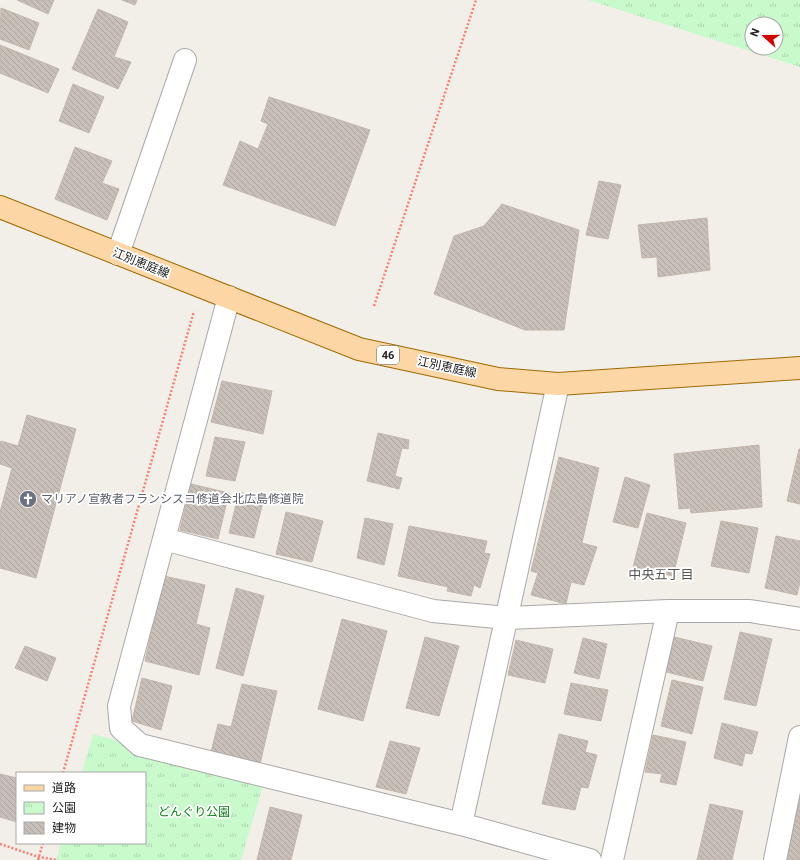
<svg xmlns="http://www.w3.org/2000/svg" width="800" height="860" viewBox="0 0 800 860" font-family="Roboto,'Noto Sans JP',sans-serif">
<defs>
<pattern id="park-tufts" width="24" height="20" patternUnits="userSpaceOnUse"><rect width="24" height="20" fill="#c8facc"/><path d="M3 7l-1-3M5 7V3M7 7l1-3M15 17l-1-3M17 17v-4M19 17l1-3" fill="none" stroke="#acd6af"/></pattern>
<pattern id="building-back-hatch" width="6" height="6" patternUnits="userSpaceOnUse"><rect width="6" height="6" fill="#c7bfb8"/><path d="M-1 5l2 2M0 0l6 6M5-1l2 2" fill="none" stroke="#aba49e"/></pattern>
</defs>
<rect width="100%" height="100%" fill="#f2efe9"/>
<path fill="url(#park-tufts)" fill-rule="evenodd" d="M588,0h212v67zM752,24h24v24h-24z
M93,734l171,48 -23,78h-185l5,-17h84v-70h-63z"/>
<path fill="url(#building-back-hatch)" stroke="#c4b6ab" d="M17,0h37l-6,14z
M122,0h15l-2,5z
M1,8l38,15 -10,27 -29,-11z
M98,9l30,13 -14,35 17,5 -13,27 -46,-20z
M0,45l59,24 -11,24 -48,-20z
M73,84l31,13 -15,36 -30,-12z
M269,97l101,33 -35,96 -112,-41 17,-44 18,8 10,-25 -7,-3z
M75,147l37,14 -10,22 17,6 -12,31 -52,-21z
M599,181l22,4 -13,54 -22,-4z
M502,204l77,26 -15,100h-39l-91,-36 20,-58 30,-10z
M707,218l3,52 -52,7 -1,-20 -15,1 -4,-33z
M222,381l50,10 -9,43 -52,-12z
M27,415l49,14 -40,149 -36,-10v-56l12,-44 -12,-4v-20l1,-3 17,5z
M378,433l31,7 -1,9 -6,-1 -7,28 7,2 -3,11 -32,-8z
M215,437l30,5 -10,39 -29,-5z
M759,445l3,62 -71,6 -1,-5 -11,1 -5,-55z
M799,449h1v55l-13,-3z
M559,457l40,11 -17,75 15,4 -13,38 -13,-3 -5,22 -35,-9 7,-22 -7,-2z
M625,477l25,8 -12,43 -25,-6z
M191,484l38,9 -11,46 -38,-9z
M239,492l25,6 -10,40 -25,-5z
M286,512l37,9 -11,41 -36,-8z
M647,513l39,10 -13,53 -40,-9z
M365,518l28,6 -9,41 -27,-7z
M721,521l37,7 -9,45 -38,-7z
M409,526l78,15 -3,12 6,1 -10,34 -6,-3 -3,11 -24,-5 1,-4 -50,-11z
M776,536l24,5v41l-3,13 -32,-7z
M164,576l41,9 -9,39 14,4 -11,47 -54,-14z
M236,588l28,8 -21,80 -27,-8z
M342,619l45,12 -24,90 -45,-12z
M740,632l32,7 -16,67 -32,-7z
M670,636l42,10 -9,35 -41,-10z
M425,637l34,9 -20,70 -33,-8z
M583,638l24,6 -8,35 -25,-6z
M516,640l37,9 -8,34 -37,-8z
M25,646l31,12 -9,23 -32,-13z
M142,678l30,8 -11,44 -29,-9z
M672,680l31,7 -11,47 -31,-8z
M571,683l37,7 -7,31 -37,-7z
M242,684l35,7 -17,73 -49,-12 7,-28 13,3z
M722,723l36,9 -6,22 -7,-1 -3,13 -28,-8z
M559,734l29,7 -3,11 12,3 -9,33 -7,-1 -6,23 -33,-6z
M653,735l33,7 -10,43 -16,-3 2,-8 -17,-2z
M390,741l30,7 -14,46 -30,-7z
M0,774l17,4v44l-17,-5z
M800,795v65h-14z
M710,804l33,7 -11,49h-35z
M270,807l32,8 -11,45h-34z"/>
<g fill="none" stroke-linecap="round" stroke-linejoin="round">
<defs>
<path id="minor" d="M118,254l67,-194
M229,297l-110,409 2,22 19,17 321,79 129,36
M164,539l269,72 74,7 161,-7h82l50,8
M461,824l97,-440
M612,860l56,-249
M775,860l25,-123"/>
<path id="major" d="M0,207l359,142 139,30 60,5 242,-16"/>
</defs>
<use href="#minor" stroke="#a9a9a9" stroke-width="24"/>
<use href="#major" stroke="#a06b00" stroke-width="24"/>
<path stroke="#fa8072" stroke-width="2.5" stroke-dasharray="2 2" stroke-linecap="butt" d="M374,306l102,-306
M63,773l131,-462
M0,844l39,13 19,3
M38,860l5,-17"/>
<use href="#minor" stroke="#fff" stroke-width="22"/>
<use href="#major" stroke="#fcd6a4" stroke-width="22"/>
</g>
<defs>
<symbol id="church-disc" viewBox="-11 -11 22 22"><circle r="9.5" fill="#6b7280" stroke="#fff"/><path d="M-1.2-6h2.4v3.5h3.3v2.4h-3.3V6h-2.4V-.1h-3.3v-2.4h3.3Z" fill="#fff"/></symbol>
</defs>
<g fill-rule="evenodd">
<use href="#church-disc" x="18" y="489" width="20" height="20"/>
</g>
<g text-anchor="middle" dominant-baseline="central" stroke-width="3.5" stroke-linejoin="round" paint-order="stroke">
<rect fill="#fff" stroke="#646464" stroke-width="1" x="377" y="346" width="22" height="18" rx="3"/>
<g font-size="11" font-weight="bold" fill="#222">
<text x="388" y="355">46</text>
</g>
<g font-size="12" fill="#222" stroke="#fff">
<text transform="translate(141 263) rotate(22)">江別恵庭線</text>
<text transform="translate(447 367) rotate(12)">江別恵庭線</text>
</g>
<g font-size="12" fill="#5b616d" stroke="#fff" text-anchor="start">
<text x="41" y="499">マリアノ宣教者フランシスコ修道会北広島修道院</text>
</g>
<g font-size="12" fill="#0c8416" stroke="#fff">
<text x="194" y="812">どんぐり公園</text>
</g>
<g font-size="13" fill="#555" stroke="#fff">
<text x="661" y="574">中央五丁目</text>
</g>
</g>
<rect x="16" y="772" width="130" height="72" fill="#ffffff" stroke="#a7a7a7"/>
<rect x="24" y="785" width="20" height="6" fill="#fcd6a4" stroke="#a7a7a7"/>
<text x="52" y="792" font-size="12" fill="#222222">道路</text>
<rect x="24" y="802" width="20" height="12" fill="url(#park-tufts)" stroke="#a7a7a7"/>
<text x="52" y="812" font-size="12" fill="#222222">公園</text>
<rect x="24" y="822" width="20" height="12" fill="url(#building-back-hatch)" stroke="#a7a7a7"/>
<text x="52" y="832" font-size="12" fill="#222222">建物</text>
<g transform="translate(764 36) rotate(291)"><circle r="19" fill="#ffffff" stroke="#a7a7a7"/>
<path d="M0-3L7 15L0 10L-7 15Z" fill="#d40000"/>
<text y="-6" font-size="11" font-weight="bold" text-anchor="middle" fill="#222222">N</text>
</g>
</svg>
